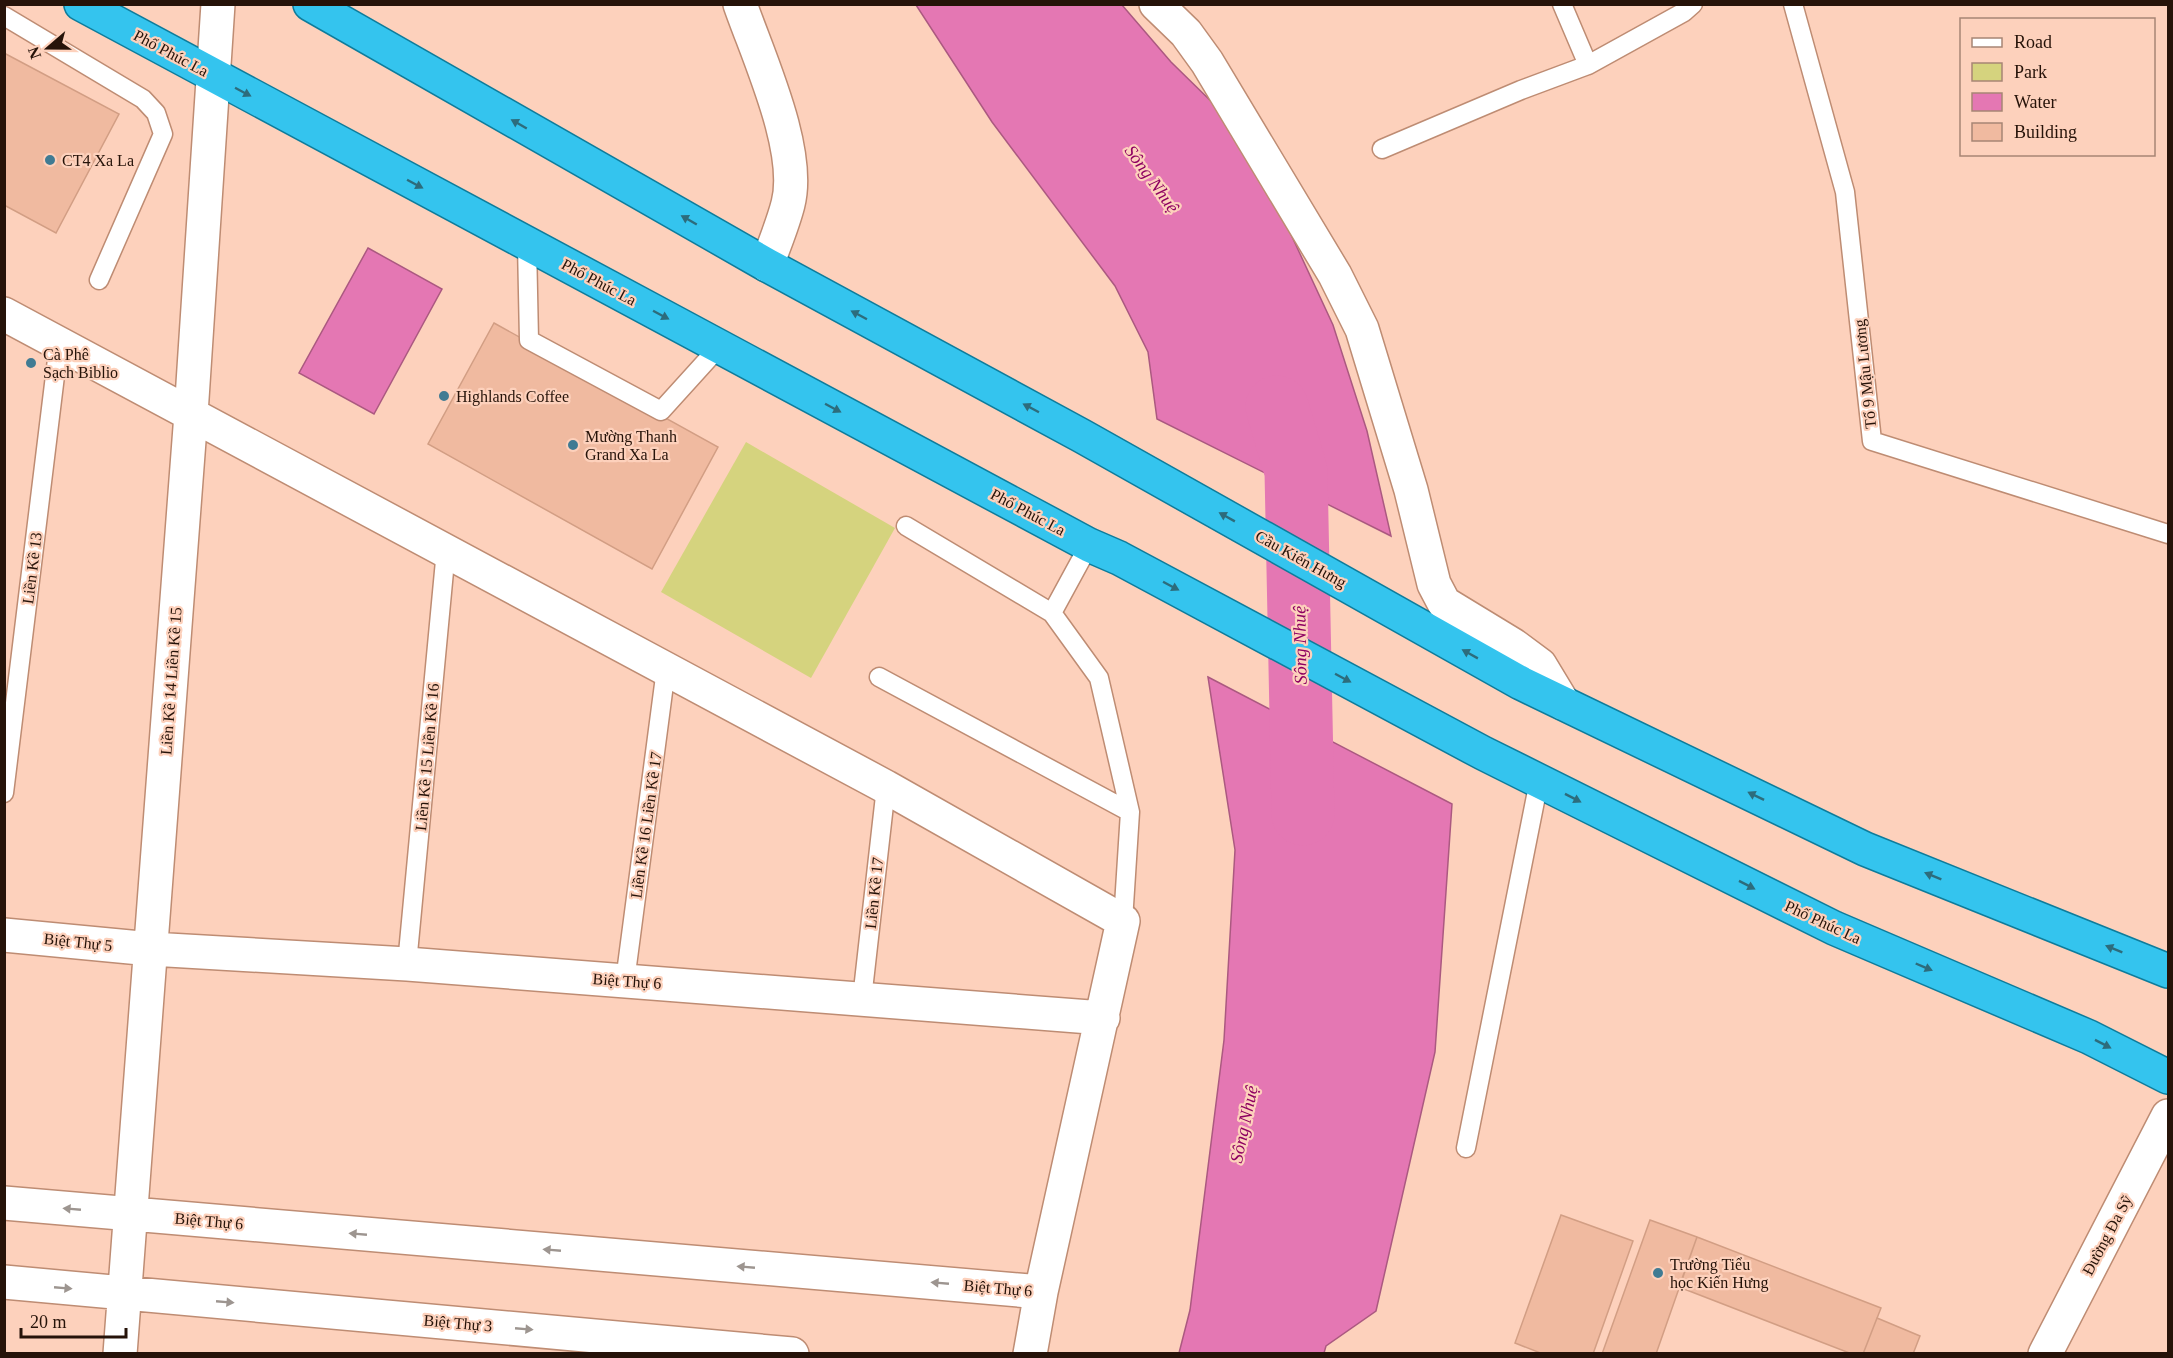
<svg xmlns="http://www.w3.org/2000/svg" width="2173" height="1358" viewBox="0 0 2173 1358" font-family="Georgia,serif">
<rect width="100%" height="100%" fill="#fdd1bc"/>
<path fill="#d5d37e" d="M746,442l149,86 -84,150 -150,-86z"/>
<path fill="#e477b3" stroke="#ab5980" stroke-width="1.5" d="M916,5h206l49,57 51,50 66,116 45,97 34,106 24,105 -234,-117 -9,-67 -33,-66 -123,-164z
M368,248l74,41 -68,125 -75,-41z
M1208,677l244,127 -17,248 -59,259 -50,35 -2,7h-145l11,-43 34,-270 11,-190z"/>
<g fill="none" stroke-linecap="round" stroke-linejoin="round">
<path stroke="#e477b3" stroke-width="63" d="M1277,407l19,64 7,343"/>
</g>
<path fill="#f0baa0" stroke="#d29e84" stroke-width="1.5" d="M4,53l115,61 -63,119 -52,-28z
M494,323l224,124 -66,122 -224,-125z
M1561,1215l72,26 -40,113h-50l-28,-11z
M1650,1220l47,17 -41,117h-54z
M1697,1237l184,71 -18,46h-11l-173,-67z
M1877,1318l43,18 -7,18h-50z"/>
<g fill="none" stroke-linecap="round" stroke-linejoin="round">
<defs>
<path id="service" d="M1562,4l26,61 96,-53 9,-8
M1793,4l52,188 27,249 296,93
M4,16l139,83 13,14 7,21 -64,146
M1382,149l139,-59 67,-25
M527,244l2,96 132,71 58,-64
M906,526l146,87 47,65 31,134 -7,109
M1052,613l37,-68
M879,677l251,135
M4,793l55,-450
M407,964l39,-414
M625,981l41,-312
M862,999l24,-212
M1466,1148l73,-367"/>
<path id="minor" d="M740,4c18,52 62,146 48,200 -5,20 -14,41 -21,61
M1156,4l30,29 21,29 128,213 27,54 49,161 23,94 10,19 69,42 27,20 23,38
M4,314l882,473 237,134 -82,371 -11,62
M4,935l147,14 256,15 696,54
M4,1203l1037,89
M4,1282l788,72
M120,1354l71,-940 27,-410"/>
<path id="tertiary" d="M2045,1354l123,-238"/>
<path id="trunk" d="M81,4l1008,541 30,13 364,195 351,175 255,109 79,40
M310,4l457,261 315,171 439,247 344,166 303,122"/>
</defs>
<use href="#service" stroke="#be8c73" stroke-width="21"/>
<use href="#minor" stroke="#be8c73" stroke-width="36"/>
<use href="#tertiary" stroke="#be8c73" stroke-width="36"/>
<use href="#trunk" stroke="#0e7c9b" stroke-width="36"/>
<use href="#service" stroke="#fff" stroke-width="18"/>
<use href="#minor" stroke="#fff" stroke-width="33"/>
<use href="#tertiary" stroke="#fff" stroke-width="33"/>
<use href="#trunk" stroke="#34c4ee" stroke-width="33"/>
</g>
<defs><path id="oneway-solid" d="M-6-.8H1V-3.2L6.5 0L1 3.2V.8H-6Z" transform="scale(1.5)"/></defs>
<g fill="#2d6c7c">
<use href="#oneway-solid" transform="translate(243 92) rotate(28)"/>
<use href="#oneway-solid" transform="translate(519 124) rotate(-150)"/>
<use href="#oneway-solid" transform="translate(415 184) rotate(28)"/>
<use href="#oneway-solid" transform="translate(689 220) rotate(-150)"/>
<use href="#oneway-solid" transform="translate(661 315) rotate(28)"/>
<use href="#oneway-solid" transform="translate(859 315) rotate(-152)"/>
<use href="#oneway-solid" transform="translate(833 408) rotate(28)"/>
<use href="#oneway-solid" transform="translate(1031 408) rotate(-152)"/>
<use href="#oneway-solid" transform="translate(1227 517) rotate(-151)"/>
<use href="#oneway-solid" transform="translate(1171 586) rotate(28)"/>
<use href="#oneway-solid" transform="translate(1470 654) rotate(-151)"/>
<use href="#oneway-solid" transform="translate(1343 678) rotate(28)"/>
<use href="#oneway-solid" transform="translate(1756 796) rotate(-154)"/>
<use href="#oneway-solid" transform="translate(1573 798) rotate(27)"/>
<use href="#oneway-solid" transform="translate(1933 876) rotate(-158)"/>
<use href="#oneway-solid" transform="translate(1747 885) rotate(27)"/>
<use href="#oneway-solid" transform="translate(2114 949) rotate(-158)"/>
<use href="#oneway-solid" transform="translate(1924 967) rotate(23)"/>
<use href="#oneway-solid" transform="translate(2103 1044) rotate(27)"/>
</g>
<g fill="#9d9590">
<use href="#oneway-solid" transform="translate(72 1209) rotate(-175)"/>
<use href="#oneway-solid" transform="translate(358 1234) rotate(-175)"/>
<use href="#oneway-solid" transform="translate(552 1250) rotate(-175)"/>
<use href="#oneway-solid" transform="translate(746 1267) rotate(-175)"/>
<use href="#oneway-solid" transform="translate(940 1283) rotate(-175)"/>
<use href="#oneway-solid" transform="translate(63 1288) rotate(5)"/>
<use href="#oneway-solid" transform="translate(225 1302) rotate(5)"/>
<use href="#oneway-solid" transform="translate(524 1329) rotate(5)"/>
</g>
<g fill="#407b93" stroke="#fdd1bc" stroke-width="2">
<circle cx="50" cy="160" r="6"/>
<circle cx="31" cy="363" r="6"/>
<circle cx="444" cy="396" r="6"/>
<circle cx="573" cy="445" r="6"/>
<circle cx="1658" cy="1273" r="6"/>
</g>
<g text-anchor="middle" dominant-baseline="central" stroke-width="4.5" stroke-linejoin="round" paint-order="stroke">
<g font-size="16" fill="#261309" stroke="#fdd1bc">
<text transform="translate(171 53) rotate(28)">Phố Phúc La</text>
<text transform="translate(599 282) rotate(28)">Phố Phúc La</text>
<text transform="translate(1865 374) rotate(-96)">Tổ 9 Mậu Lương</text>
<text transform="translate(1028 512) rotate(28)">Phố Phúc La</text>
<text transform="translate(1301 559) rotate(29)">Cầu Kiến Hưng</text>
<text transform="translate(32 568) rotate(-83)">Liền Kề 13</text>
<text transform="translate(171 681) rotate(-86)">Liền Kề 14 Liền Kề 15</text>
<text transform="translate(427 757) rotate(-85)">Liền Kề 15 Liền Kề 16</text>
<text transform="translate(646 825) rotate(-82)">Liền Kề 16 Liền Kề 17</text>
<text transform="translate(874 893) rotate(-84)">Liền Kề 17</text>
<text transform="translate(1823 922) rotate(25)">Phố Phúc La</text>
<text transform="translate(78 942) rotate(6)">Biệt Thự 5</text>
<text transform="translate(627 981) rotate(4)">Biệt Thự 6</text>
<text transform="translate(209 1221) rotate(5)">Biệt Thự 6</text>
<text transform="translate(2107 1235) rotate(-62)">Đường Đa Sỹ</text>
<text transform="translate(998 1288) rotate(5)">Biệt Thự 6</text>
<text transform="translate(458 1323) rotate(5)">Biệt Thự 3</text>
</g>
<g font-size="16" fill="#261309" stroke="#fdd1bc" text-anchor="start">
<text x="62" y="160">CT4 Xa La</text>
<text x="43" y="354">Cà Phê<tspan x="43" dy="18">Sạch Biblio</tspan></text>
<text x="456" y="396">Highlands Coffee</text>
<text x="585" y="436">Mường Thanh<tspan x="585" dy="18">Grand Xa La</tspan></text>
<text x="1670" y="1264">Trường Tiểu<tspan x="1670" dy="18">học Kiến Hưng</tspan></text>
</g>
<g font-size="18" font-style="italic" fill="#8e0061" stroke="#fdd1bc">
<text transform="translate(1152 179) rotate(54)">Sông Nhuệ</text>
<text transform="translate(1300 645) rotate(-91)">Sông Nhuệ</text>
<text transform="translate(1244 1124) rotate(-78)">Sông Nhuệ</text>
</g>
</g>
<rect width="2173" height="1358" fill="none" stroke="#261309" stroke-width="12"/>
<rect x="1960" y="18" width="195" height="138" fill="#fdd1bc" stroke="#a78574" stroke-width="1.5"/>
<rect x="1972" y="38" width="30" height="9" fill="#ffffff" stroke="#a78574" stroke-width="1.5"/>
<text x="2014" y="48" font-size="18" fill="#261309">Road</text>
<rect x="1972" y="63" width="30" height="18" fill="#d5d37e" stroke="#a78574" stroke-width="1.5"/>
<text x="2014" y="78" font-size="18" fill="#261309">Park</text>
<rect x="1972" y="93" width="30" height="18" fill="#e477b3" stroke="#a78574" stroke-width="1.5"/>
<text x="2014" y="108" font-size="18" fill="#261309">Water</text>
<rect x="1972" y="123" width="30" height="18" fill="#f0baa0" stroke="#a78574" stroke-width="1.5"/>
<text x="2014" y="138" font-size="18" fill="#261309">Building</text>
<g transform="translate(48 48) rotate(250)" stroke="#fdd1bc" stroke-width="4.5" paint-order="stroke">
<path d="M0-4.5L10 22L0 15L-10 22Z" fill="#261309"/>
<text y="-9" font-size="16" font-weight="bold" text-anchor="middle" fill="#261309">N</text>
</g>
<path d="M21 1328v9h105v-9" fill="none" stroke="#261309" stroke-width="3"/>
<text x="30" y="1328" font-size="18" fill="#261309" stroke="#fdd1bc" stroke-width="4.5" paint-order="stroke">20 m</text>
</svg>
